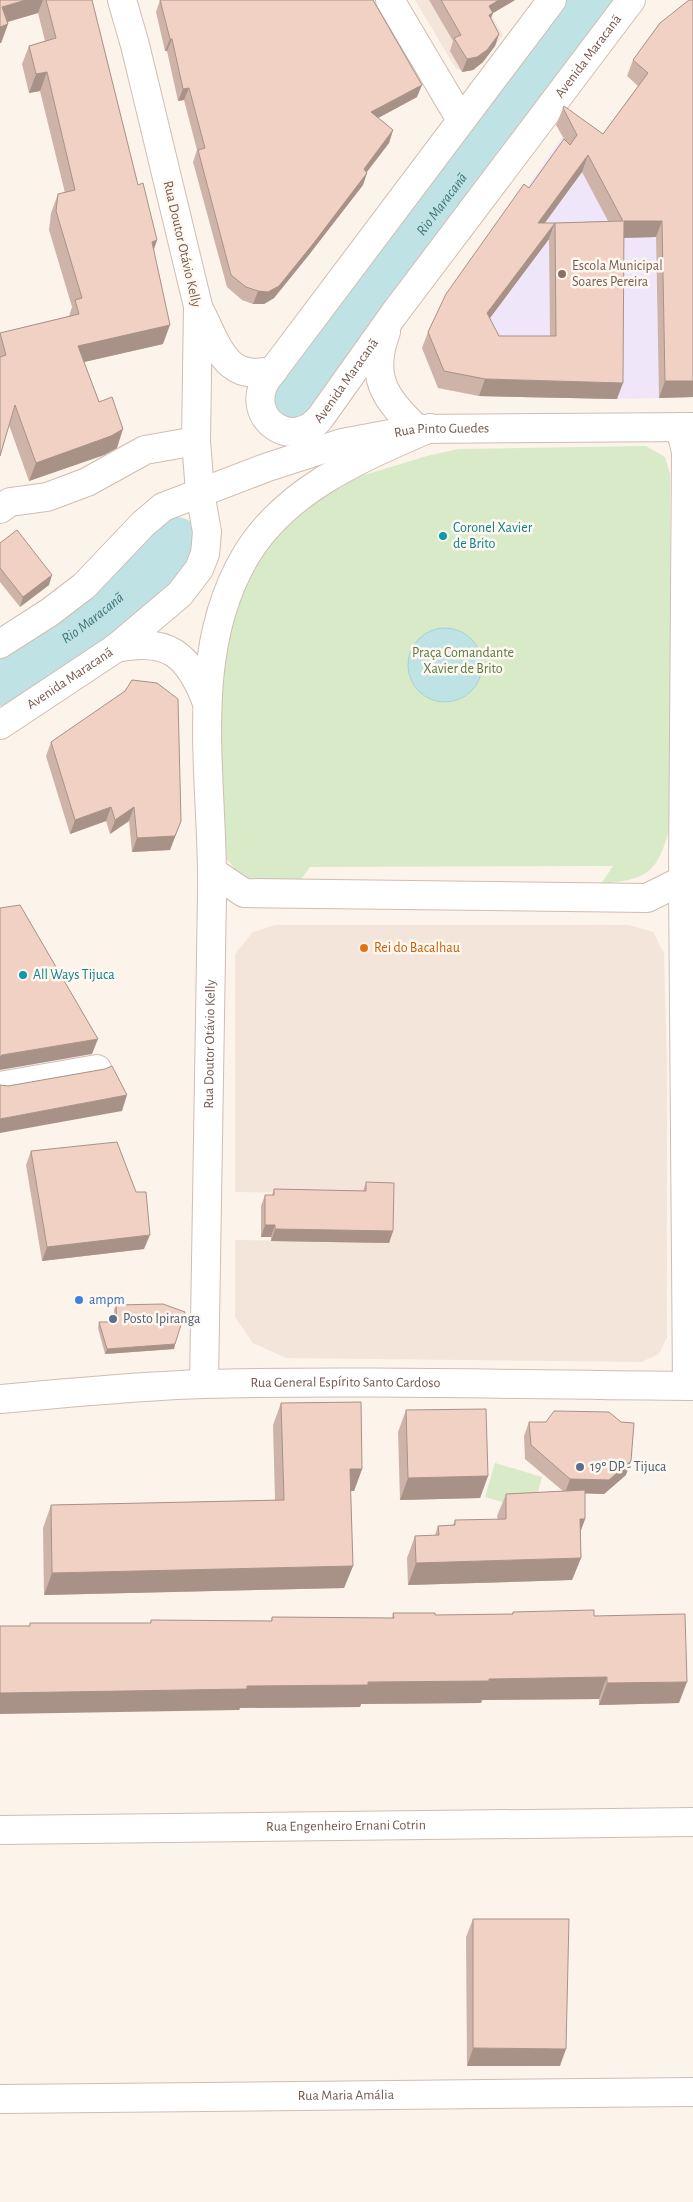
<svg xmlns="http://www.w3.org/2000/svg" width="693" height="2202" viewBox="0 0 693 2202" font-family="'Alegreya Sans',sans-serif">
<rect width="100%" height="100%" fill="#fcf3ea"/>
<path fill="#f3e5d9" d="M415,0h68l20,35 -20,27 -10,8 -9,1 -8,-2z
M275,925h354l24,7 11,21 3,116v268l-8,17 -18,8 -355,-4 -33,-15 -18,-26v-77l123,2 4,-48 -127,-2v-238l18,-22z"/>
<path fill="#f0e6f9" d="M564,135l35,69 56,-6 4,200 -42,1 -138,-3 -41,-8 -16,-40 18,-37z"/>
<path fill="#d9eac8" d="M646,446l19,11 5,17v353c-13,46 -21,52 -69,57l12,-18 -303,1 -13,18 -33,-2 -23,-7 -17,-20 -6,-36 2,-144 12,-54 19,-50 32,-48 41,-29 37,-19 66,-20 31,-7z
M495,1463l47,14 -9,34 -48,-14z"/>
<path fill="#bfe3e5" stroke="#a5d3d7" d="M408 665a37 37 0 1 1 74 0a37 37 0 1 1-74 0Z"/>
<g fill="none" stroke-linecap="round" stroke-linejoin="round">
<g stroke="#bfe3e5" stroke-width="50">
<path id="s1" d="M287,408l309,-408"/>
<path id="s2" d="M0,681l79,-52 52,-41 45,-46"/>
</g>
<defs>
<g id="minor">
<path d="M390,0l71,120"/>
<path id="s3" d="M552,0l-286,380c-22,38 26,72 54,38l74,-104 237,-314"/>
<path d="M199,309c19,36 26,75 75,61"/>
<path d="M386,332c-17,45 -1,67 31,97"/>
<path d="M680,427l6,25 -3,428 4,506"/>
<path d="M0,509l10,-7 37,-5 40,-15 58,-32 51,-9"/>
<path id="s4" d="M0,644l50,-32 34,-26 59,-62 20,-17 105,-40 74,-24 75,-14 276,-2"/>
<path d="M116,648c53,-11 73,7 91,55"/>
<path id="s5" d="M0,725l116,-77 64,-54 19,-25 6,-15 2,-22 -7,-40 -4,-51 2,-135 -63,-261 -13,-45"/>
<path d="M213,872l31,21 403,5 36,-18"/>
<path d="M0,1086l97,-17"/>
<path id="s6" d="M204,1384c3,-163 6,-327 8,-491 2,-111 -26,-235 33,-336 40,-68 116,-99 185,-129"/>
<path id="s7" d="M0,1399c68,-6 136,-13 204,-15 163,-4 326,1 489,2"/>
<path id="s8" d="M0,1830l693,-8"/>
<path id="s9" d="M0,2099l693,-7"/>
</g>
</defs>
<use href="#minor" stroke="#d0bdb2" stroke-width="30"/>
<use href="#minor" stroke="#fff" stroke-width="28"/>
</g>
<path fill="#ceb4a8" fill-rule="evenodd" d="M0,0h92l46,185 19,55 -3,10 9,94 -79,18 33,86 -13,7 -75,26 -20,-56 -9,31v-123l69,-17 3,-9 -23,-77 2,-17 7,-19 7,-1 -25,-102 -11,2 -7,-29 7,-18 16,-5 -7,-28 -30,9v2l-7,19z
M160,0l257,97 -39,21 15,12 -4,13 -22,29 -4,13 -55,71 -34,42 -10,6h-11l-11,-4 -15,-13 -34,-125 4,-12 -13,-50 -6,1 -11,-50h-2l-9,-39z
M429,0h86l-22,13 -2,5 8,16 -4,12 -12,16 -10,8 -11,2 -12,-21 3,-10z
M660,23l33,374 -34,1 -3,-161 -32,1 -7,161 -138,-3 -41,-8 -16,-40 6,-16 101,-144 35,-49 -8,-14 7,-17 40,26 35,-48 -11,-10 6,-16zM582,172l26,49 -53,2 -6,16 1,97h-51l-9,-18 59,-79 -4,-16z
M0,543l49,42 -29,22 -20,-25z
M51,742l130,79 -11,29 -38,2 -3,-31 -19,13 -4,-13 -36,13 -24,-78z
M31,1151l113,98 -102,12 -16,-96z
M366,1182l27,49 -4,12 -118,-2v-4h-10v-31l4,-11h7l2,-6 89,2z
M116,1305l59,39 -1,5 -69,5 -7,-26 1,-6h16l-1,-12z
M281,1403l81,66 -8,22h-4l3,75 -9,22 -300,7 -1,-67 8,-23 224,-5 -2,-75z
M406,1410l82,66 -8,22 -80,2 -2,-68z
M529,1422l97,53 -22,19 -19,-1v26l-5,14 1,25 -9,22 -164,5 -1,-27 8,-22 20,-1 3,-9 15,-1 2,-5h43l-1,-4 9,-22 57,-3 -38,-32 -1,-23z
M513,1612l81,4 85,87 -80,2v-6l-117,1 -1,3 -120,1 -1,3 -120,1 -1,2 -210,-84 1,-3h120l1,-3 120,1 1,-4 120,1 1,-5 42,2 77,-1z
M473,1919l87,147h-93l-1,-129z"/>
<path fill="#a89288" d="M26,0h17l-5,13 -38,11 2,-17z
M499,0h16l-22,13 -5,12 1,-19z
M8,24l-7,19h-1v-16z
M499,34l-4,12 -12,16 -10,8 -11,2 5,-13z
M170,39h2l-5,12h-2z
M47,72l-7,19 -11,2 7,-19z
M422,85l-5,12 -50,27 4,-12z
M189,88l-5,12 -6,1 5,-12z
M393,130l-4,13 -30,39 5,-13z
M588,155l-6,17 -50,68 6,-17z
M367,173l-4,12 -55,71 -34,42 -10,6h-11l5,-13z
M624,221h38l-6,16 -38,1z
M555,223l-6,16 -68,91 6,-17z
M157,240l-7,19 2,-17z
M170,325l-7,19 -92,21 7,-19z
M485,379l138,4 -6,16 -138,-3z
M665,381h28v16l-34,1z
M123,429l-6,19 -13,7 -75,26 7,-18z
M52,575l-3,10 -29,22 3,-10z
M111,807l-5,14 -36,13 5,-14z
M134,807l-5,14 -19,13 5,-14z
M181,821l-11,29 -38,2 5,-14z
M98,1039l-6,15 -92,16v-13l2,-2z
M127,1095l-5,16 -122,22v-14z
M265,1225h10l-4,12h-10z
M275,1229l118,2 -4,12 -118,-2z
M150,1235l-6,14 -102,12 5,-14z
M175,1344l-1,5 -69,5 2,-5z
M631,1461l-5,14 -22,19 -39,-1 5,-14z
M350,1469h12l-8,22h-12z
M488,1476l-8,22 -80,2 8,-22z
M580,1519h5l-8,22z
M581,1558l-9,22 -164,5 8,-22z
M353,1566l-9,22 -300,7 8,-22z
M607,1677l-8,22 -117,1 -1,3 -120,1 -1,3 -120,1 -1,2 -239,4v-21l489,-14z
M687,1682l-8,21 -80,2 8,-22z
M473,2048l93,1 -6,17h-93z"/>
<path fill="#f0d1c3" stroke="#a89288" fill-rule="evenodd" d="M0,0h26l-24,7 6,17 -8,3z
M46,0h46l46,185 5,-2 14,57 -5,2 18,83 -92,21 21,56 13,-5 11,32 -12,7 -75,27 -21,-58 -15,51v-99l6,-2 -6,-22 79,-19 -4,-14 7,-2 -26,-87 2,-17 17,-4 -28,-118 -11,2 -7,-28 27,-8z
M160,0h213l49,85 -51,27 22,18 -29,39 3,4 -54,71 -34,42 -11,6 -10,-1 -12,-4 -15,-12 -33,-125 7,-2 -16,-60 -6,1 -11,-50h-2z
M441,0h58l-10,6 4,7 -4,2 10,19 -12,16 -10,7 -10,2 -13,-21 7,-3z
M689,0h4v381h-28l-3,-160h-38l-1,162 -138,-4 -41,-8 -16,-39 18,-38 78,-110 5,4 35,-49 6,6 7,-10 -14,-27 1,-2 39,28 45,-61 -15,-13 27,-37zM588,155l35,66 -68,2 1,113h-57l-12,-23 68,-90h-17z
M17,530l35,45 -29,22 -23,-29v-25z
M132,680l25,3 21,16 3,122 -6,15 -38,2 -3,-31 -19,13 -4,-13 -36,13 -24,-78 74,-51z
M20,905l78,134 -96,16 -2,2v-149z
M112,1066l15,29 -127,24v-34l8,1 97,-17z
M117,1142l19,50h10l4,43 -103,12 -16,-96z
M366,1182l28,1 -1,48 -118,-2v-4h-10v-30h9v-6l92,2z
M163,1304l22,8 -10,32 -68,5 -8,-27h18l-1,-17z
M361,1402l1,67h-12l3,97 -301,7 -1,-68 233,-5 -3,-97z
M486,1409l2,67 -80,2 -2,-68z
M554,1411l55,1 12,10 13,1 -3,38 -22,19 -39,-1 -39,-34 -2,-23h17z
M585,1490v29h-5l1,39 -165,5 -1,-27 24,-1 -1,-9 17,-1v-5l51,-1v-25z
M594,1610v6l91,-2 2,68 -80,1v-6l-118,2v2l-121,1v3l-121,1v3l-247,4v-67h30v-3h121v-3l121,1v-4l122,1 -1,-5h42v2l78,-1v-2z
M473,1919h96l-3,130 -93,-1z"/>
<circle fill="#8d6e63" stroke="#fef8f1" stroke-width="2" cx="562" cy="274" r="5"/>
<g fill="#0f9aa8" stroke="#fef8f1" stroke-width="2">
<circle cx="443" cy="536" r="5"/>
<circle cx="23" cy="975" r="5"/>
</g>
<circle fill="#e8710a" stroke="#fef8f1" stroke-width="2" cx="364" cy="948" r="5"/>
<circle fill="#3f7fe0" stroke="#fef8f1" stroke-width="2" cx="79" cy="1300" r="5"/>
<g fill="#5c6f8a" stroke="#fef8f1" stroke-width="2">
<circle cx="113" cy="1319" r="5"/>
<circle cx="580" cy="1467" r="5"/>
</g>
<g text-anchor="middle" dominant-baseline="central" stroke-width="5" stroke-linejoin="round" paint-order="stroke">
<g font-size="14" fill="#76594e" stroke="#fef8f1">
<text stroke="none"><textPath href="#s3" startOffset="1029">Avenida Maracanã</textPath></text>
<text transform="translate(182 244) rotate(77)">Rua Doutor Otávio Kelly</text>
<text stroke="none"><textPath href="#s3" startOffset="624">Avenida Maracanã</textPath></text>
<text stroke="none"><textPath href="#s4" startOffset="505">Rua Pinto Guedes</textPath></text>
<text stroke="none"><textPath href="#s5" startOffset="84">Avenida Maracanã</textPath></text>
<text stroke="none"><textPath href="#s6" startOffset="340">Rua Doutor Otávio Kelly</textPath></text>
<text stroke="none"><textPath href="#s7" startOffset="346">Rua General Espírito Santo Cardoso</textPath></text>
<text stroke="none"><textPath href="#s8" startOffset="346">Rua Engenheiro Ernani Cotrin</textPath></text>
<text stroke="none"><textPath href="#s9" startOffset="346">Rua Maria Amália</textPath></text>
</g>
<g font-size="14" fill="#785e54" stroke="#fef8f1" text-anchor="start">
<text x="572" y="266">Escola Municipal<tspan x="572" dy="16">Soares Pereira</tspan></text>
</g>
<g font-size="14" fill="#0d838f" stroke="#fef8f1" text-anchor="start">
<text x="453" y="528">Coronel Xavier<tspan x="453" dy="16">de Brito</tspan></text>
<text x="33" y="975">All Ways Tijuca</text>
</g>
<g font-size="14" fill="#5a7b46" stroke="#fef8f1">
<text x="463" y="653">Praça Comandante<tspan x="463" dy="16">Xavier de Brito</tspan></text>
</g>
<g font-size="14" fill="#c56008" stroke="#fef8f1" text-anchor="start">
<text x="374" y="948">Rei do Bacalhau</text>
</g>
<g font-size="14" fill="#366cbe" stroke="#fef8f1" text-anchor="start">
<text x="89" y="1300">ampm</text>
</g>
<g font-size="14" fill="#4e5e75" stroke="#fef8f1" text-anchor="start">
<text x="123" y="1319">Posto Ipiranga</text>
<text x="590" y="1467">19º DP - Tijuca</text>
</g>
<g font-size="15" font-style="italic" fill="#42767a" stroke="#fef8f1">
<text stroke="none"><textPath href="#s1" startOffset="256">Rio Maracanã</textPath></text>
<text stroke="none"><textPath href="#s2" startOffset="112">Rio Maracanã</textPath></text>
</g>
</g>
</svg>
